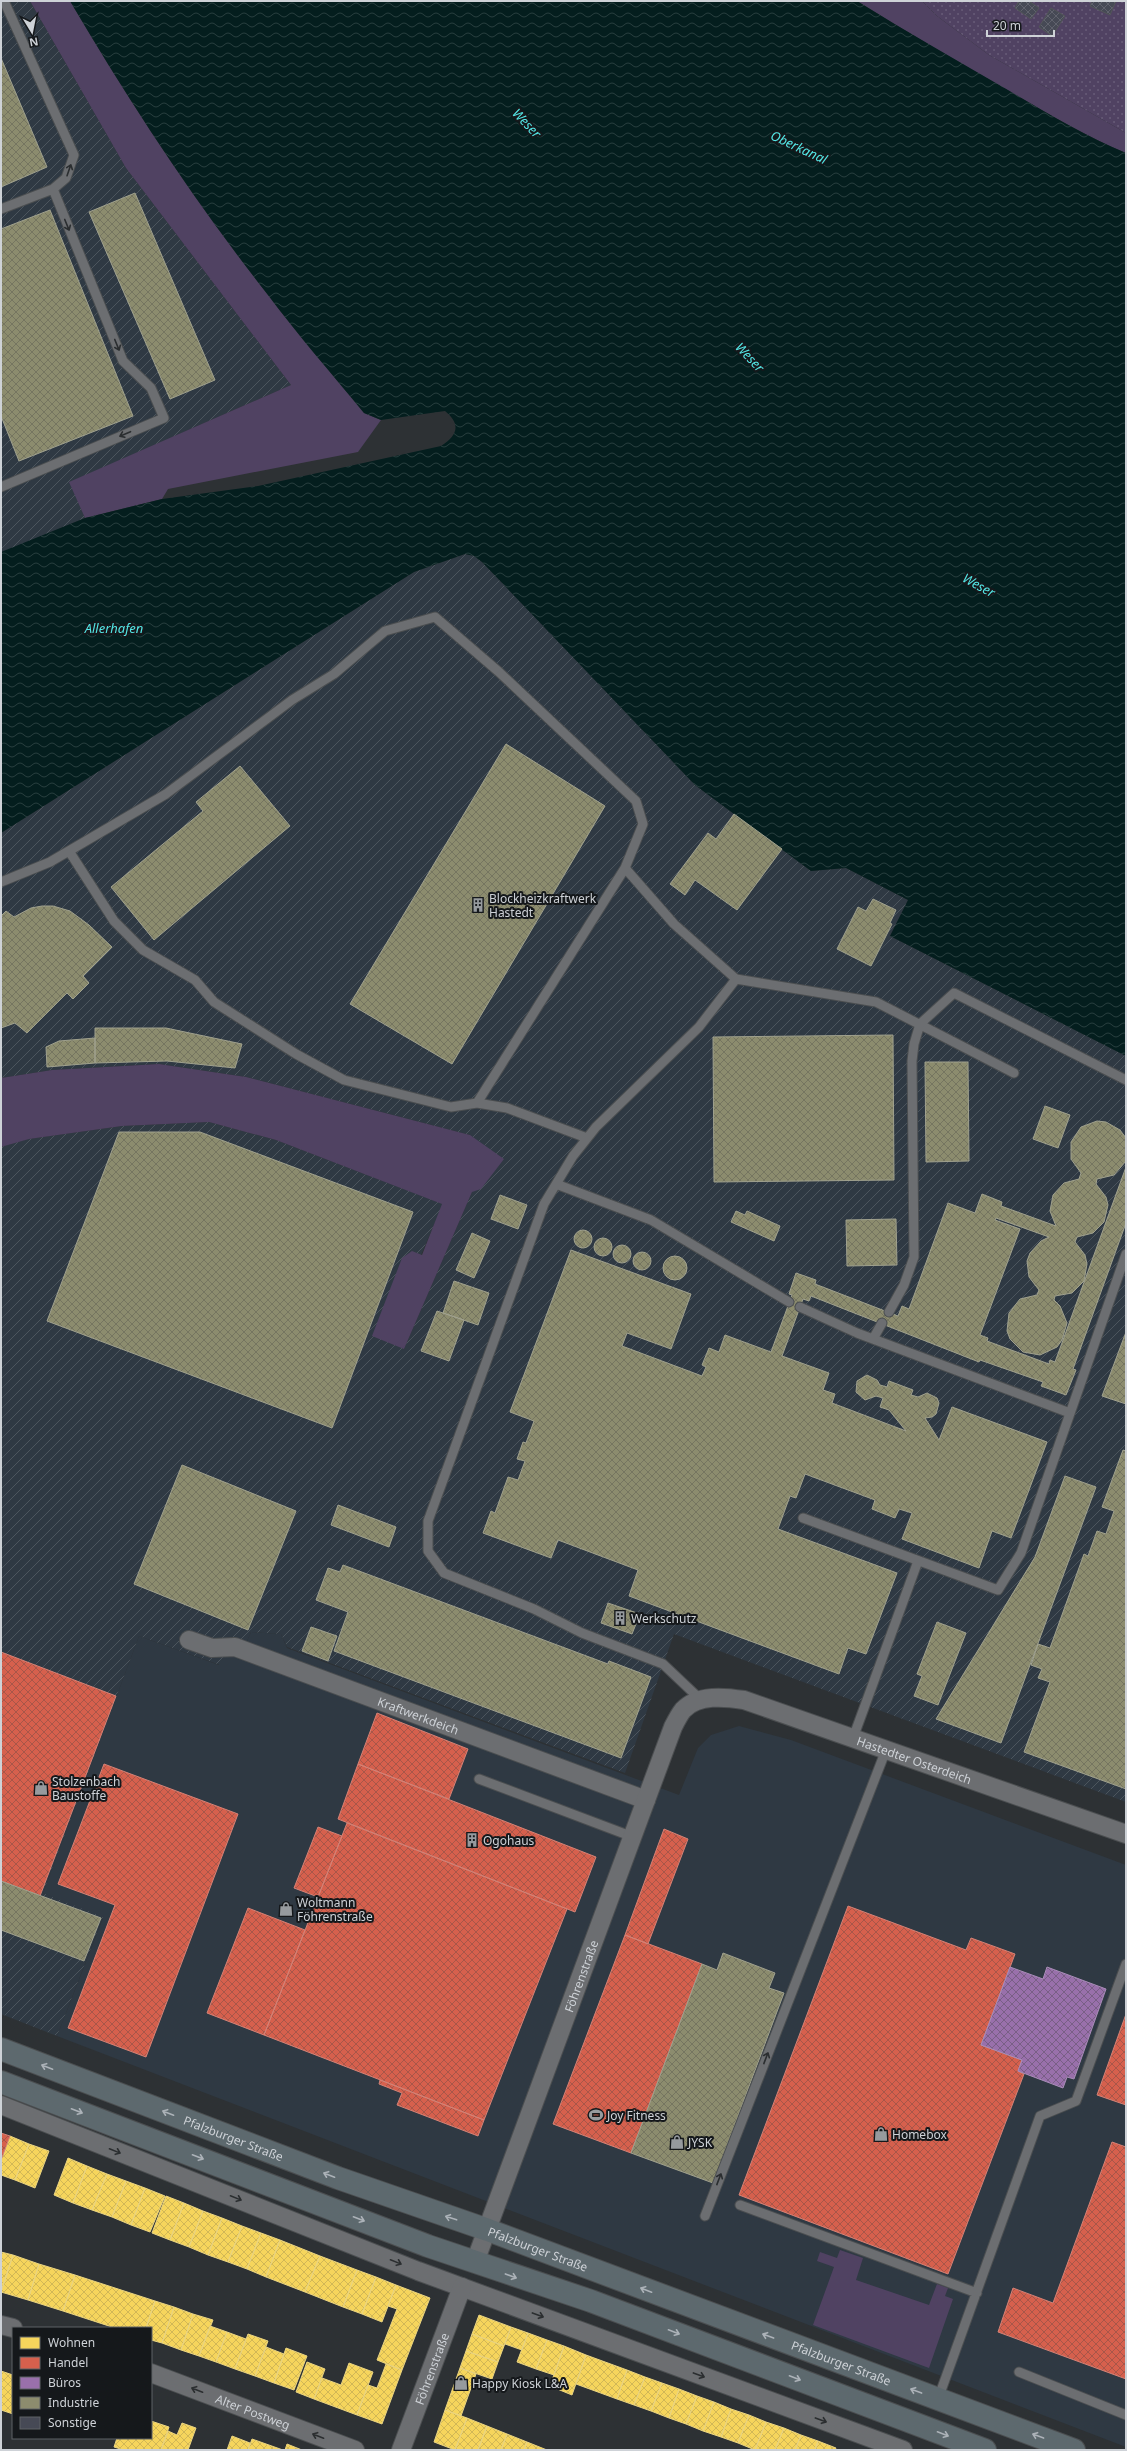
<svg xmlns="http://www.w3.org/2000/svg" width="1127" height="2451" viewBox="0 0 1127 2451" font-family="'Noto Sans',sans-serif">
<defs>
<pattern id="industrial-furrows" width="10" height="10" patternUnits="userSpaceOnUse"><rect width="10" height="10" fill="#2f3943"/><path d="M-1 1l2-2M0 10L10 0M9 11l2-2" fill="none" stroke="#4c555d"/></pattern>
<pattern id="garden-dots" width="8" height="8" patternUnits="userSpaceOnUse"><rect width="8" height="8" fill="#504262"/><path d="M2 2h.1M6 6h.1" fill="none" stroke="#685c78" stroke-width="1.8" stroke-linecap="round"/></pattern>
<pattern id="water-waves" width="16" height="10" patternUnits="userSpaceOnUse"><rect width="16" height="10" fill="#041e1e"/><path d="M0 5q4-4 8 0t8 0" fill="none" stroke="#273e3e"/></pattern>
<pattern id="homes-cross-hatch" width="8" height="8" patternUnits="userSpaceOnUse"><rect width="8" height="8" fill="#f6d55c"/><path d="M0 0l8 8M0 8l8-8" fill="none" stroke="#d1b756"/></pattern>
<pattern id="shops-cross-hatch" width="8" height="8" patternUnits="userSpaceOnUse"><rect width="8" height="8" fill="#d6604d"/><path d="M0 0l8 8M0 8l8-8" fill="none" stroke="#a85649"/></pattern>
<pattern id="offices-cross-hatch" width="8" height="8" patternUnits="userSpaceOnUse"><rect width="8" height="8" fill="#9970ab"/><path d="M0 0l8 8M0 8l8-8" fill="none" stroke="#795f86"/></pattern>
<pattern id="industry-cross-hatch" width="8" height="8" patternUnits="userSpaceOnUse"><rect width="8" height="8" fill="#8c8c6e"/><path d="M0 0l8 8M0 8l8-8" fill="none" stroke="#757560"/></pattern>
<pattern id="building-cross-hatch" width="8" height="8" patternUnits="userSpaceOnUse"><rect width="8" height="8" fill="#464955"/><path d="M0 0l8 8M0 8l8-8" fill="none" stroke="#60626d"/></pattern>
</defs>
<rect width="100%" height="100%" fill="#2d3134"/>
<path fill="#2f3943" d="M251,1632l30,2 6,14 392,147 19,-47 13,-13 28,-9 52,14 335,125v582l-1069,-411 46,-118 -60,-25 96,-257 80,29 4,-7 11,-5 7,1z"/>
<path fill="url(#industrial-furrows)" d="M1,1h29l96,167 165,217 -221,97 15,36 -84,35z
M465,554l9,2 8,6 213,223 116,86 35,-3 62,32 -18,36 236,120v746l-452,-168 -49,139 -338,-126 -6,-13 -30,-2 -10,22 -7,-1 -11,5 -3,7 -81,-29 -96,257 60,24 -46,119 -56,-22v-867l27,-8 94,-13 87,-4 67,18 167,64 -22,51 -17,94 68,-157 -2,-57 -224,-58 -87,-13 -107,6 -51,8v-245l413,-261z"/>
<path fill="#504262" d="M30,1h40c60,102 125,201 198,294 30,40 64,79 96,118l17,7 -23,32 -190,37 -6,10 -77,19 -16,-36 222,-97 -165,-217z
M857,1h65l15,15 52,39 137,78v20c-39,-16 -75,-38 -112,-59 -53,-30 -106,-61 -157,-93z
M159,1064l87,13 224,58 34,24 -23,30 -9,3 -68,157 -32,-13 30,-78 10,-7 10,4 20,-51 -166,-64 -67,-18 -87,4 -93,13 -28,8v-69l51,-8z
M840,2250l23,8 -7,22 73,25 8,-21 11,4 -3,8 8,3 -24,69 -116,-43 21,-58 -17,-6 3,-9 17,6z"/>
<path fill="url(#garden-dots)" d="M922,1h204v132l-137,-78 -52,-39z"/>
<path fill="url(#water-waves)" d="M70,1h787c50,31 101,60 151,89 39,23 77,46 118,63v903l-236,-120 18,-36 -62,-32 -35,3 -116,-86 -213,-223 -8,-6 -9,-2 -51,18 -413,261v-281l84,-34 77,-19 96,-13 183,-40c17,-11 20,-22 4,-35l-64,9 -17,-7c-32,-39 -66,-78 -96,-118 -73,-93 -138,-192 -198,-294z"/>
<path fill="url(#homes-cross-hatch)" stroke="#ead481" d="M10,2136l19,8 -14,36 -14,-5v-15z
M29,2144l20,7 -14,37 -20,-8z
M68,2158l19,8 -14,37 -19,-8z
M87,2166l20,8 -15,36 -19,-7z
M107,2174l19,7 -14,36 -20,-7z
M126,2181l19,7 -14,37 -19,-8z
M145,2188l20,8 -15,36 -19,-7z
M166,2196l18,7 -14,37 -18,-7z
M184,2203l19,8 -14,36 -19,-7z
M203,2211l19,7 -14,37 -19,-8z
M222,2218l20,8 -14,36 -20,-7z
M242,2226l19,7 -14,36 -19,-7z
M261,2233l19,7 -14,37 -19,-8z
M280,2240l40,16 -15,36 -39,-15z
M1,2252l12,3 -12,37z
M13,2255l26,9 -11,36 -27,-8z
M320,2256l37,14 -14,37 -38,-15z
M39,2264l36,11 -12,36 -35,-11z
M357,2270l19,7 -14,37 -19,-7z
M75,2275l80,26 -9,27h-31l-52,-17z
M376,2277l20,8 -14,37 -20,-8z
M396,2285l34,13 -28,72 -25,-10 20,-51 -9,-3z
M155,2301l19,6 -12,36 -11,-3v-12h-5z
M174,2307l19,7 -12,36 -19,-7z
M193,2314l20,6 -14,36 -18,-6z
M479,2315l32,12 -7,19 -32,-12z
M210,2326l17,6 -11,30 -17,-6z
M511,2327l17,6 -6,17 -17,-6z
M227,2332l19,7 -11,30 -19,-7z
M528,2333l19,7 -11,29 -19,-7z
M248,2334l20,7 -13,35 -20,-7z
M472,2334l32,12 -6,16 -32,-11z
M547,2340l17,6 -10,29 -18,-6z
M564,2346l22,9 -14,40 -22,-9z
M266,2347l18,7 -10,29 -19,-7z
M286,2348l21,8 -13,34 -20,-7z
M466,2351l32,11 -6,17 -32,-11z
M586,2355l41,15 -10,29 -41,-15z
M307,2362l18,7 -11,30 -18,-7z
M349,2363l24,9 -16,43 -43,-16 8,-21 19,7z
M386,2364l16,6 -20,54 -25,-9 11,-30 9,3z
M460,2368l16,6 -15,42 -16,-6z
M627,2370l18,7 -11,28 -17,-6z
M1,2371l12,4v39l-12,-4z
M645,2377l17,6 -11,28 -17,-6z
M662,2383l17,6 -10,29 -18,-7z
M679,2389l18,7 -11,28 -17,-6z
M697,2396l17,6 -11,29 -17,-7z
M714,2402l17,7 -10,28 -18,-6z
M731,2409l18,6 -11,28 -17,-6z
M445,2410l22,8 -12,32 -21,-8z
M749,2415l17,7 -11,28 -17,-7z
M467,2418l20,8 -9,24h-23z
M151,2421l18,6 -8,23h-37l-10,-3 3,-9h34z
M766,2422l18,6 -9,22h-20z
M182,2423l14,5 -8,22h-27l7,-19 9,4z
M487,2426l20,8 -6,16h-23z
M784,2428l17,7 -6,15h-20z
M507,2434l20,8 -3,8h-23z
M801,2435l17,6 -3,9h-20z
M232,2436l18,7 -2,7h-21z
M252,2439l31,11h-35z
M818,2441l18,7 -1,2h-20z
M527,2442l20,8h-23z
M287,2444l15,6h-17z"/>
<path fill="url(#shops-cross-hatch)" stroke="#d48276" d="M1,1652l115,44 -76,200 -39,-15z
M377,1713l91,36 -19,50 -91,-35z
M104,1764l134,50 -92,243 -78,-29 47,-123 -57,-21z
M358,1764l238,93 -21,55 -237,-93z
M347,1823l220,86 -83,211 -220,-85z
M318,1827l24,9 -24,61 -24,-9z
M664,1829l24,10 -40,105 -23,-9z
M848,1906l118,44 5,-12 44,16 -34,91 41,15 -4,11 6,3 -76,200 -209,-79z
M248,1908l57,22 -41,105 -57,-22z
M625,1935l77,29 -71,189 -78,-29z
M1126,2014v91l-29,-10z
M380,2080l104,40 -6,16 -81,-31 5,-12 -23,-9z
M1,2133l9,3 -9,24z
M1112,2142l14,5v232l-128,-47 15,-44 40,15z"/>
<path fill="url(#offices-cross-hatch)" stroke="#a98db8" d="M1010,1967l33,12 4,-12 59,22 -32,90 -7,-2 -4,11 -45,-17 4,-11 -41,-15z"/>
<path fill="url(#industry-cross-hatch)" stroke="#a0a18e" d="M1,58l46,109 -46,20z
M135,193l80,187 -45,19 -81,-187z
M50,210l83,206 -114,45 -18,-45v-187z
M506,744l99,62 -153,258 -102,-60z
M240,766l50,60 -136,114 -43,-53 92,-76 -7,-9z
M734,814l48,35 -45,61 -42,-30 -10,15 -15,-11 38,-51 8,6z
M873,899l23,11 -6,13 2,1 -21,42 -34,-17 21,-42 8,4z
M42,906h11l17,5 19,14 23,22 -29,29 6,7 -16,16 -6,-6 -40,40 -12,-10 -14,5v-112l5,-5 8,6 17,-9z
M95,1028h71l76,16 -7,24 -68,-7 -72,2z
M893,1035l1,145 -180,2 -1,-145z
M95,1038v25l-48,4 -1,-20 13,-6z
M925,1062h43l1,99 -43,1z
M1045,1106l25,9 -12,33 -25,-9z
M1097,1121l9,1 14,8 6,8v23l-12,14 -17,4 -1,5 10,13 2,8 -4,17 -11,11 -16,4 -2,5 10,13 2,9 -3,17 -12,12 -17,3 -1,4 6,6 7,17 -5,17 -5,7 -17,8 -17,-3 -13,-13 -3,-8 2,-18 11,-14 17,-4 2,-5 -10,-13 -2,-16 3,-8 11,-12 8,-4 -53,-19 -1,2 25,9 -40,106 8,3 -1,3 62,23 1,-4 5,2 71,-195v56l-53,146 3,1 -10,25 -25,-9 2,-4 -63,-22 -1,2 -168,-66 -2,5 -6,-2 -21,57 47,17 -6,17 12,4 -3,9 74,28 -17,-21 -9,-3 3,-9 -7,-2 -11,4 -9,-8 1,-11 10,-6 10,5 3,5 7,2 2,-6 24,9 -2,5 7,2 9,-4 10,5 2,5 -3,11 -4,3 -7,1 14,22 13,-33 95,35 -36,96 -19,-7 -13,37 -77,-29 10,-26 -13,-4 -4,9 -23,-9 3,-9 -70,-26 -9,24 -6,-2 -12,33 119,44 -31,81 -18,-6 -9,26 -210,-78 9,-26 -80,-30 -7,18 -68,-25 8,-22 4,2 13,-36 10,3 7,-19 -8,-2 6,-17 3,1 8,-22 -24,-9 61,-162 120,44 -20,55 -44,-16 -5,13 80,30 4,-9 -4,-2 7,-17 10,4 6,-17 46,17 21,-57 -3,-1 7,-21 20,7 -1,4 83,32 4,-10 7,3 39,-106 27,10 7,-19 20,8 -1,4 55,20 -6,-15 3,-16 11,-12 15,-4 2,-6 -10,-14v-17l10,-15z
M119,1132h81l213,80 -81,216 -285,-107z
M500,1195l27,10 -9,24 -27,-10z
M736,1211l9,4 2,-4 33,15 -6,15 -43,-19z
M896,1219l1,46 -50,1 -1,-46z
M574 1239a9 9 0 1 1 18 0a9 9 0 1 1-18 0Z
M472,1233l18,8 -16,37 -18,-8z
M594 1247a9 9 0 1 1 18 0a9 9 0 1 1-18 0Z
M613 1254a9 9 0 1 1 18 0a9 9 0 1 1-18 0Z
M633 1261a9 9 0 1 1 18 0a9 9 0 1 1-18 0Z
M663 1268a12 12 0 1 1 24 0a12 12 0 1 1-24 0Z
M454,1281l35,12 -11,32 -35,-12z
M437,1311l27,9 -15,41 -28,-10z
M1126,1332v72l-24,-8z
M1123,1450l3,1v338l-102,-37 26,-70 -12,-4 4,-9 -11,-4 7,-21 12,4 34,-94 4,2 9,-25 9,3 8,-23 -12,-4z
M182,1465l114,46 -48,119 -114,-46z
M1065,1476l31,11 -95,256 -65,-24 99,-162z
M338,1505l58,22 -7,20 -58,-22z
M343,1565l265,99 1,-3 42,16 -30,81 -287,-107 14,-39 -32,-12 12,-32 12,4z
M608,1603l32,11 -8,20 -31,-11z
M937,1622l29,11 -28,72 -24,-9 8,-20 -5,-2z
M311,1627l26,9 -9,25 -26,-10z
M1,1881l100,37 -17,43 -83,-31z
M723,1953l52,20 -6,15 15,5 -71,190 -82,-30 71,-189 15,6z"/>
<path fill="url(#building-cross-hatch)" stroke="#525558" d="M1019,1h10l10,7 -8,11 -16,-11z
M1092,1h24l-6,14 -20,-9z
M1051,8l14,8 -13,20 -13,-9z"/>
<g fill="none" stroke-linecap="round" stroke-linejoin="round">
<defs>
<path id="service" d="M1,209l52,-20 13,-11 8,-23 -70,-154
M1,487l163,-69 -13,-30 -28,-27 -70,-172
M69,851l45,70 29,29 52,30 19,22 82,52 48,26 107,27 26,-4 30,5 80,30
M1,882l49,-20 116,-68 126,-94 42,-26 51,-43 50,-14 64,55 137,129 7,23 -18,44 49,56 62,55 140,23 138,71
M477,1103l148,-235
M556,1184l95,36 138,82
M800,1307l57,26 213,80
M889,1312l15,-27 10,-28 -2,-196 2,-17 6,-20 34,-31 172,87
M873,1339l9,-16
M803,1518l195,72 23,-37 105,-299
M701,1700l-38,-36 -81,-31 -48,-24 -90,-36 -16,-22v-30l116,-317 29,-48 23,-29 103,-100 37,-48
M853,1738l65,-177
M479,1779l154,58
M740,2205l237,88
M705,2216l181,-466
M1019,2372l107,43
M938,2399l102,-283 36,-15 50,-137"/>
<g id="minor">
<path id="s1" d="M189,1640l23,8 23,-1 411,153"/>
<path d="M1,2105l417,166 485,179"/>
<path id="s2" d="M475,2262l198,-535c3,-6 6,-12 10,-17 15,-16 42,-13 61,-10l382,134"/>
<path d="M1,2325l12,3"/>
<path id="s3" d="M151,2373l204,77"/>
<path id="s4" d="M401,2450l61,-163"/>
</g>
<g id="primary">
<path id="s5" d="M1,2049l337,129 150,52 586,220"/>
<path d="M1,2082l427,164 163,55 394,149"/>
</g>
</defs>
<use href="#service" stroke="#4b4e50" stroke-width="11"/>
<use href="#minor" stroke="#4b4e50" stroke-width="20"/>
<use href="#primary" stroke="#4b4e50" stroke-width="24"/>
<use href="#service" stroke="#6c6e71" stroke-width="9"/>
<use href="#minor" stroke="#6c6e71" stroke-width="18"/>
<use href="#primary" stroke="#5d696e" stroke-width="22"/>
</g>
<defs><path id="oneway-shaft" d="M-6 0H5M1.5-3L5.5 0L1.5 3" fill="none" stroke-width="1.6" stroke-linecap="round" stroke-linejoin="round"/></defs>
<g stroke="#2b2e30">
<use href="#oneway-shaft" transform="translate(69 170) rotate(-71)"/>
<use href="#oneway-shaft" transform="translate(67 225) rotate(68)"/>
<use href="#oneway-shaft" transform="translate(117 345) rotate(68)"/>
<use href="#oneway-shaft" transform="translate(125 434) rotate(157)"/>
<use href="#oneway-shaft" transform="translate(766 2058) rotate(-69)"/>
<use href="#oneway-shaft" transform="translate(115 2151) rotate(22)"/>
<use href="#oneway-shaft" transform="translate(719 2179) rotate(-69)"/>
<use href="#oneway-shaft" transform="translate(236 2198) rotate(22)"/>
<use href="#oneway-shaft" transform="translate(396 2262) rotate(22)"/>
<use href="#oneway-shaft" transform="translate(538 2315) rotate(20)"/>
<use href="#oneway-shaft" transform="translate(699 2375) rotate(20)"/>
<use href="#oneway-shaft" transform="translate(197 2390) rotate(-159)"/>
<use href="#oneway-shaft" transform="translate(821 2420) rotate(20)"/>
<use href="#oneway-shaft" transform="translate(318 2436) rotate(-159)"/>
</g>
<g stroke="#acb2b8">
<use href="#oneway-shaft" transform="translate(47 2067) rotate(-159)"/>
<use href="#oneway-shaft" transform="translate(77 2111) rotate(21)"/>
<use href="#oneway-shaft" transform="translate(168 2113) rotate(-159)"/>
<use href="#oneway-shaft" transform="translate(198 2157) rotate(21)"/>
<use href="#oneway-shaft" transform="translate(329 2175) rotate(-159)"/>
<use href="#oneway-shaft" transform="translate(451 2218) rotate(-162)"/>
<use href="#oneway-shaft" transform="translate(359 2219) rotate(21)"/>
<use href="#oneway-shaft" transform="translate(511 2276) rotate(20)"/>
<use href="#oneway-shaft" transform="translate(646 2290) rotate(-159)"/>
<use href="#oneway-shaft" transform="translate(674 2332) rotate(21)"/>
<use href="#oneway-shaft" transform="translate(768 2336) rotate(-160)"/>
<use href="#oneway-shaft" transform="translate(795 2378) rotate(21)"/>
<use href="#oneway-shaft" transform="translate(916 2391) rotate(-160)"/>
<use href="#oneway-shaft" transform="translate(943 2434) rotate(21)"/>
<use href="#oneway-shaft" transform="translate(1038 2436) rotate(-160)"/>
</g>
<defs>
<symbol id="building-bare" viewBox="-9 -9 18 18"><path d="M-4-6H4V6H1V3H-1V6H-4ZM-2.5-4.3h1.7v1.8h-1.7ZM.8-4.3h1.7v1.8H.8ZM-2.5-1h1.7V.8h-1.7ZM.8-1h1.7V.8H.8Z" fill="#969a9e" stroke="#15181b" stroke-width="2.5" paint-order="stroke"/></symbol>
<symbol id="shop-bare" viewBox="-9 -9 18 18"><path d="M-5-2.5h2.3a2.7 3.5 0 0 1 5.4 0H5L5.5 6h-11ZM-1.5-2.5h3a1.5 2.3 0 0 0-3 0Z" fill="#969a9e" stroke="#15181b" stroke-width="2.5" paint-order="stroke"/></symbol>
<symbol id="stadium-bare" viewBox="-9 -9 18 18"><path d="M0-5a6.5 5 0 1 0 0 10a6.5 5 0 1 0 0-10ZM-3.5-1.8h7v3.6h-7Z" fill="#969a9e" stroke="#15181b" stroke-width="2.5" paint-order="stroke"/></symbol>
</defs>
<g fill-rule="evenodd">
<use href="#building-bare" x="468" y="895" width="20" height="20"/>
<use href="#building-bare" x="610" y="1608" width="20" height="20"/>
<use href="#shop-bare" x="31" y="1778" width="20" height="20"/>
<use href="#building-bare" x="462" y="1830" width="20" height="20"/>
<use href="#shop-bare" x="276" y="1899" width="20" height="20"/>
<use href="#stadium-bare" x="586" y="2105" width="20" height="20"/>
<use href="#shop-bare" x="871" y="2124" width="20" height="20"/>
<use href="#shop-bare" x="667" y="2132" width="20" height="20"/>
<use href="#shop-bare" x="451" y="2373" width="20" height="20"/>
</g>
<g text-anchor="middle" dominant-baseline="central" stroke-width="4" stroke-linejoin="round" paint-order="stroke">
<g font-size="12" fill="#ced2d7" stroke="#15181b" text-anchor="start">
<text x="489" y="898">Blockheizkraftwerk<tspan x="489" dy="14">Hastedt</tspan></text>
<text x="631" y="1618">Werkschutz</text>
<text x="52" y="1781">Stolzenbach<tspan x="52" dy="14">Baustoffe</tspan></text>
<text x="483" y="1840">Ogohaus</text>
<text x="297" y="1902">Woltmann<tspan x="297" dy="14">Föhrenstraße</tspan></text>
<text x="607" y="2115">Joy Fitness</text>
<text x="892" y="2134">Homebox</text>
<text x="688" y="2142">JYSK</text>
<text x="472" y="2383">Happy Kiosk L&amp;A</text>
</g>
<g font-size="12" fill="#ced2d7" stroke="#15181b">
<text stroke="none"><textPath href="#s1" startOffset="243">Kraftwerkdeich</textPath></text>
<text stroke="none"><textPath href="#s2" startOffset="835">Hastedter Osterdeich</textPath></text>
<text stroke="none"><textPath href="#s2" startOffset="305">Föhrenstraße</textPath></text>
<text stroke="none"><textPath href="#s5" startOffset="249">Pfalzburger Straße</textPath></text>
<text stroke="none"><textPath href="#s5" startOffset="573">Pfalzburger Straße</textPath></text>
<text stroke="none"><textPath href="#s5" startOffset="897">Pfalzburger Straße</textPath></text>
<text stroke="none"><textPath href="#s4" startOffset="87">Föhrenstraße</textPath></text>
<text stroke="none"><textPath href="#s3" startOffset="109">Alter Postweg</textPath></text>
</g>
<g font-size="13" font-style="italic" fill="#53e6e5" stroke="#15181b">
<text transform="translate(527 123) rotate(46)">Weser</text>
<text transform="translate(799 147) rotate(25)">Oberkanal</text>
<text transform="translate(750 357) rotate(46)">Weser</text>
<text transform="translate(979 585) rotate(29)">Weser</text>
<text x="114" y="628">Allerhafen</text>
</g>
</g>
<rect width="1127" height="2451" fill="none" stroke="#ced2d7" stroke-width="4"/>
<rect x="12" y="2327" width="140" height="112" fill="#15181b" stroke="#5f6266"/>
<rect x="20" y="2337" width="20" height="12" fill="#f6d55c" stroke="#5f6266"/>
<text x="48" y="2347" font-size="12" fill="#ced2d7">Wohnen</text>
<rect x="20" y="2357" width="20" height="12" fill="#d6604d" stroke="#5f6266"/>
<text x="48" y="2367" font-size="12" fill="#ced2d7">Handel</text>
<rect x="20" y="2377" width="20" height="12" fill="#9970ab" stroke="#5f6266"/>
<text x="48" y="2387" font-size="12" fill="#ced2d7">Büros</text>
<rect x="20" y="2397" width="20" height="12" fill="#8c8c6e" stroke="#5f6266"/>
<text x="48" y="2407" font-size="12" fill="#ced2d7">Industrie</text>
<rect x="20" y="2417" width="20" height="12" fill="#464955" stroke="#5f6266"/>
<text x="48" y="2427" font-size="12" fill="#ced2d7">Sonstige</text>
<g transform="translate(32 32) rotate(170)" stroke="#15181b" stroke-width="3" paint-order="stroke">
<path d="M0-3L7 15L0 10L-7 15Z" fill="#ced2d7"/>
<text y="-6" font-size="11" font-weight="bold" text-anchor="middle" fill="#ced2d7">N</text>
</g>
<path d="M987 30v6h67v-6" fill="none" stroke="#ced2d7" stroke-width="2"/>
<text x="993" y="30" font-size="12" fill="#ced2d7" stroke="#15181b" stroke-width="3" paint-order="stroke">20 m</text>
</svg>
